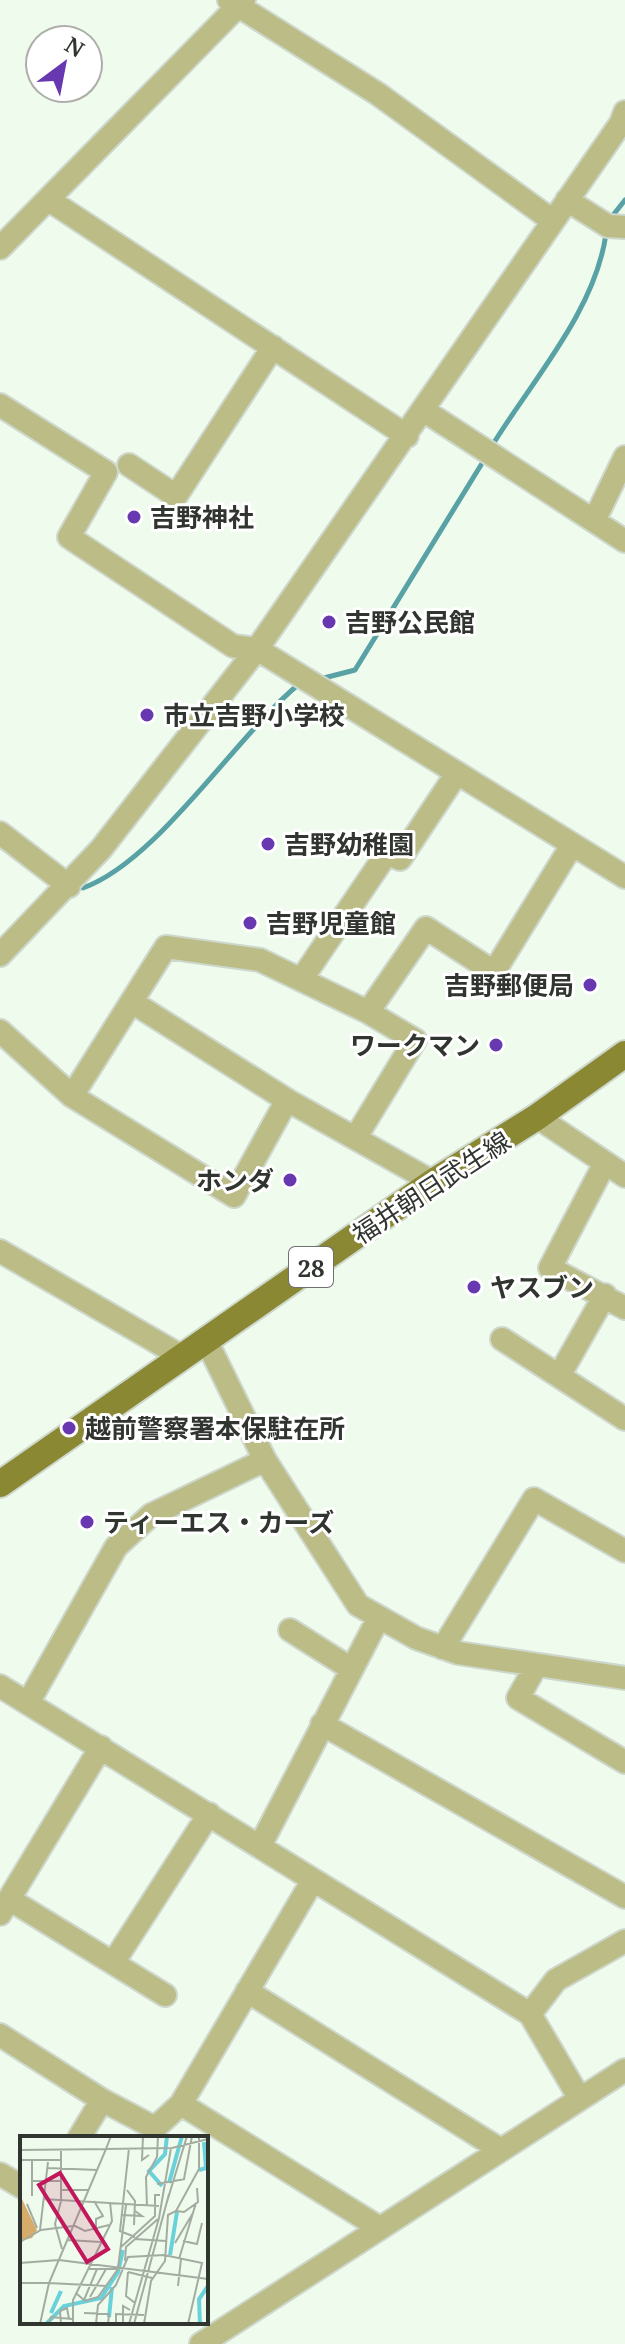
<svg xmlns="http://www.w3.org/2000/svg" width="625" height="2344" viewBox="0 0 625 2344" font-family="'Noto Serif','Noto Sans JP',serif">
<rect width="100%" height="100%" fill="#effbed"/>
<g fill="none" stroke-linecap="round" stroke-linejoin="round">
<path stroke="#58a2a6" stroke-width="5" d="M610,219l15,-19
M495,441c40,-64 100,-131 111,-207
M320,679l35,-9 126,-205
M83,888c75,-27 152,-151 216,-204"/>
<defs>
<path id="minor" d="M229,0l149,94 175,127
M49,200l358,236
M567,200l41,26 17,1
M0,248l244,-248
M0,405l106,67 -37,65 164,109 24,3 368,228
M423,410l202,131
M129,465l47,31 97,-149
M594,521l31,-64
M0,833l69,53
M0,955l101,-106 156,-200 364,-526 4,-11
M301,980l86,-127 13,6 57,-86
M132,1002l155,98 146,82
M368,1012l58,-84 68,44 78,-127
M0,1031l72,65 162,100 53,-96
M72,1096l94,-149 94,13 108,52 47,28 -59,97
M537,1117l88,59
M605,1163l-55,105 75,40
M0,1251l181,105
M502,1339l123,80
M206,1340l59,120 93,145 58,33 42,15 167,25
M559,1376l46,-81
M290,1630l60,38
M443,1648l91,-149 91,52
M536,1666l-18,32 107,64
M0,1686l530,328 50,85
M28,1703l88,-156 35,-32 114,-55
M322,1724l303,173
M260,1846l118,-227
M9,1899l156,96
M0,1914l101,-167
M113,1963l96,-149
M247,1991l254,159
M530,2014l26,-34 69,-39
M0,2035l102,65 53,28 26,-24 132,-224
M181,2104l199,124
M79,2138l23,-38
M0,2174l22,13
M201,2344l424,-274"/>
<path id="major" d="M0,1484l433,-302 104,-65 88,-63"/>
</defs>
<use href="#minor" stroke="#cdd7cb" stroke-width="26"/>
<use href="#major" stroke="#cdd7cb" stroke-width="30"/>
<use href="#minor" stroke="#bcbc87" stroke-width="22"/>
<use href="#major" stroke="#8a8833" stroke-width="26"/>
</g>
<g fill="#6838b0" stroke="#fff" stroke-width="3">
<circle cx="134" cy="517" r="8"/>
<circle cx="329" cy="622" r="8"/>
<circle cx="147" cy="715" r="8"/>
<circle cx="268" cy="844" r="8"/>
<circle cx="250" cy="923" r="8"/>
<circle cx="590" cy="985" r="8"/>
<circle cx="496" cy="1045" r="8"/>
<circle cx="290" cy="1180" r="8"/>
<circle cx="474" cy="1287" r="8"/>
<circle cx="69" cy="1428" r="8"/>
<circle cx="87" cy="1522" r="8"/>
</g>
<g text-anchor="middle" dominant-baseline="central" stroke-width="6" stroke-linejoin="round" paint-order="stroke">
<rect fill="#fff" stroke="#6f726e" stroke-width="2" x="289" y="1247" width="44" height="40" rx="6"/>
<g font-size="24" font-weight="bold" fill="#313530">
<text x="311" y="1267">28</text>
</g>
<g font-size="26" font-weight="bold" fill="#313530" stroke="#fff" text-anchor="start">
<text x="150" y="517">吉野神社</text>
<text x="345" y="622">吉野公民館</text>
<text x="163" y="715">市立吉野小学校</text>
<text x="284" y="844">吉野幼稚園</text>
<text x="266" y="923">吉野児童館</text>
<text x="574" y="985" text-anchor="end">吉野郵便局</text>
<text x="480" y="1045" text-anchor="end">ワークマン</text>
<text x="274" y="1180" text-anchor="end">ホンダ</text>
<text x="490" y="1287">ヤスブン</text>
<text x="85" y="1428">越前警察署本保駐在所</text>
<text x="103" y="1522">ティーエス・カーズ</text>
</g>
<g font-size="26" fill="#313530" stroke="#fff">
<text transform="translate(431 1187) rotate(-33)">福井朝日武生線</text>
</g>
</g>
<g transform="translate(20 2136)">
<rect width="188" height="188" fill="#effbed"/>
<path d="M0,59l17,35 -5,8 -12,3z" fill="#d7ac6b"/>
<path fill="none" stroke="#69d1d9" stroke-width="4" d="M179,34l7,-2 -2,-26M149,47l13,-47M142,50l-13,-15 16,-17 2,-18M150,119l7,-43M31,177l10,-22M89,181l3,-30M26,188l18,-18 37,-8 17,-26 5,-22M180,188l-1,-25 9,-13"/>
<path fill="none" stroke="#a3aca1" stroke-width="2" d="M91,0l-5,13 66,-1 36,-9M123,0l-1,24 7,-5M109,12l-9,83 15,6M0,14l86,-1 -57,134 -9,41M41,14v51l-6,23 7,25M0,24h41M12,24v36M28,32l49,2M164,43l8,-43M12,45h30M137,48l28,-5M41,54h27M107,54l8,11 -1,24M23,63l116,7M74,65l9,15 -7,3v11M7,68l10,24M146,69l21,-69M127,70l-1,-29 11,-20 1,-21M156,75l8,1 14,-10 -1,-14M102,79l20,1 -7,-5M139,82l12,-70M53,89l12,6 24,-6M20,94l8,-68M115,103l31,2M47,104l34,2M163,105l14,3 5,-21M0,106l21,-12 32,-4M155,107l18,-30M101,111l34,-31v-21h5M159,123l17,-56M39,124l149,19M105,125l1,-14 32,-28M0,127l39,-3M98,132l8,-63M108,136l-2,24 9,7M108,136l24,6M0,147h29M29,147l58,3M158,150l3,-27M57,158l8,7 13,-4 20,-28h-30M70,161l16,-28M64,164l13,-31M64,177l25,1 -1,10M29,188l2,-7 21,2M41,188l-1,-13 7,-3 2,11M53,188v-24l39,-79 -2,-19M76,188l2,-19 18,-20 12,-28 36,-2 38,8 -14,61M96,188v-10l28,1M103,188v-18l7,4M109,188l30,-106M114,188l35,-130M124,188l7,-43 14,-20 3,-46 8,-4 23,-42v-33"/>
<path fill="#c2185b" fill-opacity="0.15" stroke="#c2185b" stroke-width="4" d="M40,37l48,76 -21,13 -48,-77z"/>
<rect width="188" height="188" fill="none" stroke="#313530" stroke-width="4"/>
</g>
<g transform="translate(64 64) rotate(32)"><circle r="38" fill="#ffffff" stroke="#adaeac" stroke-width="2"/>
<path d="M0-6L14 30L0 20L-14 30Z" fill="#6838b0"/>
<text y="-12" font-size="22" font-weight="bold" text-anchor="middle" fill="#313530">N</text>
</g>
</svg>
